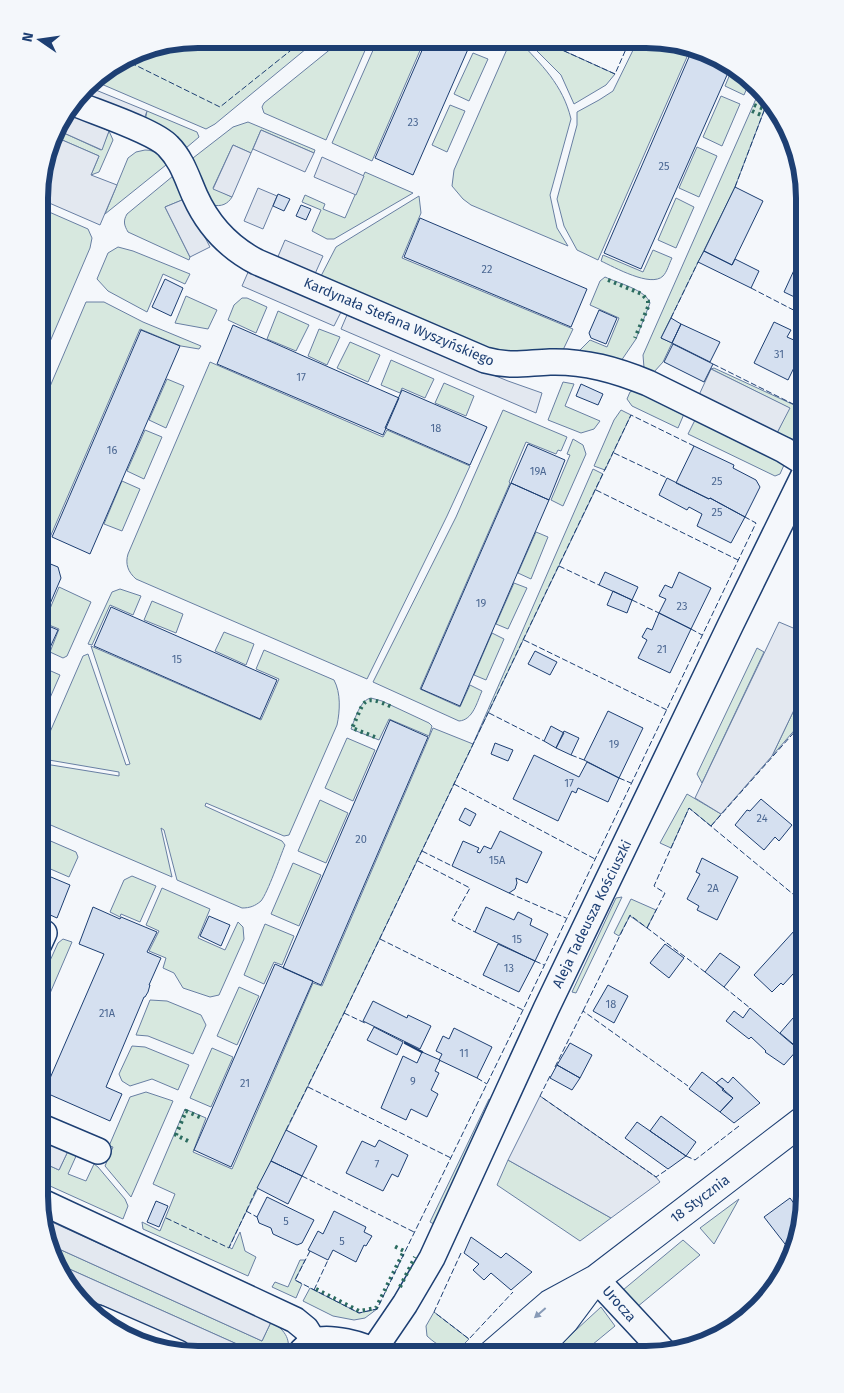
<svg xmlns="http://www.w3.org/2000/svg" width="844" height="1393" viewBox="0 0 844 1393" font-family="'Fira Sans',sans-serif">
<rect width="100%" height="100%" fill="#f4f7fb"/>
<path fill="#d7e8df" stroke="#687fa3" d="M197,39h15l26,11 5,-11h75l-103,85 -9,5 -114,-49 45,-29z
M343,39h27l-44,101 -62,-27 -2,-6 2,-4z
M378,39h47l-53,122 -40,-18z
M511,40h7c23,24 45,45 53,79l-21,76 7,33 11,18 -97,-41 -8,-6 -11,-13 2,-16z
M526,40h14l75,34 -9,11 -32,19 -13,-29z
M638,40h30l22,10 -92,210 -21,-10 -13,-24 -7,-27 20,-74v-13l22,-12 14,-9z
M473,53l15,6 -19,42 -15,-7z
M733,67l10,5 7,9 -6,14 -19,-9z
M759,92l8,11 -32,84 -74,151 11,5 -9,19 -9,10 -10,-4 -1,-13z
M721,96l19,8 -18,42 -19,-9z
M450,105l15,6 -18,41 -15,-7z
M147,111l50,21 2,5 -13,11 -4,-5 -37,-22z
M248,122l67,28 -1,3 -53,-23 -10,23 -18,-8 -20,43 19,9c-4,7 -11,10 -19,8l-19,-40 1,-2 -2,-5 40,-31z
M55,129l46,21 8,-19 4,9 -14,32 -8,3 8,-19 -46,-20z
M697,147l20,9 -18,41 -20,-9z
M145,150c12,0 14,6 21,15l-61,49 23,-56 8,-6z
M365,172l48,21 -79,46h-7l-15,-8 9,-21 -19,-8 3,-7 20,9 -2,5 22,9z
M173,176l5,5 6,16 -2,3 -17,7 25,50 -1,3 -61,-28c-4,-7 -5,-11 -1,-18z
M419,196l2,17 -19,45 171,71 -10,21c-26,2 -50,3 -75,-2l-168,-70 16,-31z
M676,198l18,9 -18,41 -18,-8z
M40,208l48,21 4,9 -2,10 -50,117z
M118,247l15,4 57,23 -5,10 -22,-10 -16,38 -39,-21 -11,-12 11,-26z
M653,250l19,8c-3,6 -5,14 -9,18 -12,12 -49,-9 -62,-15l2,-6 40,17z
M605,277c13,6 41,13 45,26l-14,36 -15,22 -42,-10 11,-11 17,7 12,-29 -29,-13 10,-24z
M186,296l31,14 -9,19 -33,-6z
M242,298h5l20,9 -11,26 -28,-13 6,-15z
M86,302h18l39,20 58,24 -2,3 -18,-3 -41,-17 -92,213 -8,-4v-128z
M278,311l31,14 -13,26 -29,-12z
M319,329l21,8 -13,28 -19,-9z
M350,342l30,13 -12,27 -31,-14z
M391,360l43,19 -9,19 -23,-10 -2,5 -19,-8z
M210,362l173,75 4,-7 83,36 -23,50 -80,163 -231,-100c-8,-7 -11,-15 -8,-25z
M714,368l91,42v10l-10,20 -18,-7 12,-25 -78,-39z
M167,379l17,7 -18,42 -17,-8z
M563,382l11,2 -9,22 35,15 -6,8 -13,4 -33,-13z
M444,383l30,13 -8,20 -31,-13z
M634,390l50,24 -6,14 -46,-22 -5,-7 3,-7z
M503,410l64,27 -6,14 -3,-1 -2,4 -30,-12 -17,40 1,1 -90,206 40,18 10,-22 12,6c-5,11 -9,29 -23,30l-86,-39 83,-165z
M621,410l10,5 -26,55 -11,-4 20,-46z
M695,420l83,40 6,5 -4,9 -5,2 -87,-42z
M145,430l17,7 -18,42 -17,-8z
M573,439l10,6 3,9 -23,52 -12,-6 19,-45 -3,-1z
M593,469l10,5 -259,539 -115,234 3,2 8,-17 5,19 11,6 -8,19 -105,-47 -1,-7 18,9 15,-37 -22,-10 32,-75 21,9 -13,34 39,17 81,-186 9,3 111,-258 40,16z
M122,481l18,8 -18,42 -18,-7z
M536,532l12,5 -17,42 -13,-6z
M514,583l13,5 -19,41 -12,-5z
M59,587l32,15 -24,54 -4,2 -13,-6 9,-23 -15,-6z
M120,589l21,7 -8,19 -23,-10 -18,40 -4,-1 24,-52z
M152,601l31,13 -7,19 -32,-13z
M224,632l30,12 -8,21 -31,-14z
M492,633l12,6 -18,41 -12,-5z
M91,646l170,74 18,-41 -23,-10 8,-19 70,30c7,13 6,31 3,45l-48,110 -5,1 -78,-33 -1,3 77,35 3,4c-5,12 -17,47 -24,56 -6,5 -11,7 -19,7l-65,-28 -13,-50 -3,-2 11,49 -133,-57v-57l80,13v-4l-76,-13 -3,-4 43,-99 5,-2 38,111 4,-1z
M757,648l7,4 -62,131 -5,-9z
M44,668l16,7 -14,32 -5,2 -2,-1v-31z
M805,687v31l-33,38z
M371,698l11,3 47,22 3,3 -3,10 -40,-17 -10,21 -28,-11c4,-10 9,-29 20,-31z
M347,738l28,12 -22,51 -28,-13z
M687,794l34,20 -10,12 -22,-18 -18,40 -11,-5z
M320,800l28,13 -22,50 -28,-12z
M39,836l37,16 2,5 -9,20 -30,-13z
M293,863l28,12 -22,51 -28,-12z
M132,876l24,10 -16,36 -19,-8 -1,3 -10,-5 14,-32z
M162,888l48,21 -12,29 27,12 13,-28 5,5 1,12 -25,56 -9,2 -27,-9 -9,-15 -11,-5 3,-10 -17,-7 10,-20 -13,-6z
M622,897l-46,96 -4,-1 44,-94z
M631,899l25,11 -9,18 -17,-12 -11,20 -5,-3z
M265,924l29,12 -12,29 -8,-3 -10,22 -20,-9z
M63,939l9,3 -27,63 -6,-3v-17l19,-42z
M239,987l20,9 -22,49 -20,-9z
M150,1000l17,1 34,14 5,10 -13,29 -45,-18 -12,-1z
M132,1046l13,1 44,18 -11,25 -26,-11 -22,7 -8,-5 -3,-7z
M212,1048l21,9 -22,50 -21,-9z
M146,1092l27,9 -42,96 -26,-31 8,-19 -4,-1 21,-49z
M489,1099l4,2 -59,123 -4,-2z
M68,1151l9,3 -9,20 18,7 8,-17 4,3 27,32 3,7 -5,13 -84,-38v-20l20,9z
M508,1160l103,58 -31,23 -83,-56z
M739,1199l-25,45 -14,-16z
M683,1240l17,15 -63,52 -14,-17z
M48,1244l214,97 9,-19c12,6 21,17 16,31h-30l-201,-90 -5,-7z
M300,1260h5l-10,20 7,4 -6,14 -24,-11 3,-5 13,5z
M310,1288l49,25 18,-4 -12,9 -11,2 -21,-4 -30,-15z
M601,1307l14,19 -34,28h-31z
M434,1312l35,27 -9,9c-16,0 -21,-1 -33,-12l-1,-10z"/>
<path fill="#e3e8f0" stroke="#687fa3" d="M86,86l61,25 -4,11 -63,-27z
M67,112l42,19 -7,19 -47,-21z
M261,130l53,23 -9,19 -52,-23z
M53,136l46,20 -8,19 26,10 -17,40 -60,-26v-22z
M233,145l18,8 -19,44 -19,-8z
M322,157l42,19 -8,19 -42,-18z
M258,188l19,8 -14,33 -19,-8z
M184,197l26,50 -20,10 -25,-50 17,-7z
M285,240l38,16 -9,20 -37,-17z
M249,270l92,42 -7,14 -92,-40z
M347,315l161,66 34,12 -6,20 -195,-84z
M711,369l79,39 -13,25 -78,-38z
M779,622l26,11v54l-33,69 -51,58 -26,-16z
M540,1096l116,81 4,5 -49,36 -103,-58z
M42,1138l26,13 -9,19 -20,-9v-16z
M43,1218l228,104 -9,19 -214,-97z
M56,1263l201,90h-49l-127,-57z"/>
<path fill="#d5e0f0" stroke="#1d3f73" d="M427,39l45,1 -59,135 -38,-17z
M692,50l39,16 -90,203 -37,-16z
M735,187l28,14 -31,64 -28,-14z
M278,194l12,5 -6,12 -11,-5z
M301,205l10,4 -5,11 -10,-4z
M420,218l167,71 -16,38 -167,-70z
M704,251l28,14 3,-6 24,12 -8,17 -53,-26z
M805,267v35l-21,-10 11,-24 8,3z
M165,279l18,9 -12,28 -19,-9z
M599,310l18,8 -11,26 -15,-6 -2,-5z
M671,318l10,6 -9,19 -11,-5z
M774,322l17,8 -4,7 18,8 -17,35 -34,-17z
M681,324l39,18 -10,20 -38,-19z
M233,325l166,73 -16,37 -166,-71z
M141,330l39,16 -90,208 -38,-17z
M673,344l40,20 -9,18 -40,-20z
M581,384l22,10 -5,11 -22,-9z
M402,390l85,37 -17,38 -85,-37z
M528,444l37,16 -16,40 -38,-17z
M694,446l40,19 -1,3 23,12 4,7 -15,30 -35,-19 -1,1 -33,-16z
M667,478l42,21 1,-1 35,19 -14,26 -34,-17 5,-12 -13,-7 -2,3 -28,-15z
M511,483l38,17 -89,206 -39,-17z
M43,561l15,6 3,11 -17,40 -4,-2v-47z
M605,572l33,15 -6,13 -33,-15z
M679,572l32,16 -20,41 -32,-16 7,-14 -7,-3 6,-11 7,3z
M613,591l19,9 -5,13 -20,-8z
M111,607l166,73 -17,39 -166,-73z
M659,613l32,16 -21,44 -32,-15 9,-18 -5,-3 5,-9 5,2z
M39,622l19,8 -19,42z
M535,651l22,11 -7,13 -22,-11z
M608,711l35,17 -24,50 -35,-18z
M390,720l38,17 -107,248 -38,-17z
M551,726l13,7 -8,15 -12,-7z
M564,731l15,7 -8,17 -15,-7z
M495,743l18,7 -5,11 -17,-7z
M534,755l45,22 8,-15 32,16 -11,24 -30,-14 -2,5 -4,-2 -14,30 -45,-22z
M761,799l31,26 -13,16 -4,-4 -11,13 -29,-25 12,-15 3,1z
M465,808l11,6 -6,12 -11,-6z
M500,831l42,21 -15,31 -11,-5 1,5 -2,6 -6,4 -57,-27 11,-25 16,7 -2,4 3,1 4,-7 7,3z
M702,858l36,19 -21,43 -20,-10 2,-4 -12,-7 13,-25 -4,-2z
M39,872l31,13 -13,33 -18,-8z
M93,907l27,12 1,-2 36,15 -10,20 14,6 -12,27h1l-2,7 -3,5h-1l-38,90 16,7 -12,27 -66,-29 60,-138 -25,-10z
M486,907l28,13 4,-8 14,7 -2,6 18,9 -13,27 -60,-29z
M209,916l21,9 -9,21 -21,-10z
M805,919v38l-4,4 2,2 -20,22 -2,-2 -9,9 -18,-17z
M498,944l37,17 -16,31 -36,-17z
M665,944l19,14 -15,20 -19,-15z
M720,953l20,14 -16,20 -19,-15z
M275,964l38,17 -82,186 -37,-17z
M608,985l20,11 -14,27 -21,-12z
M373,1001l34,17 1,-3 23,11 -11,23 -57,-28z
M750,1008l48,41 -14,16 -19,-13 1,-1 -15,-14 -2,2 -23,-18 8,-10 9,7z
M793,1018l12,10v26l-25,-21z
M374,1027l29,15 -6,13 -30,-15z
M454,1028l38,19 -15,31 -38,-18 3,-6 -6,-3 7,-15 6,3z
M570,1043l22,12 -12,23 -23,-13z
M422,1052l18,8 -5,11 4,2 -8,17 7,4 -11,23 -16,-8 -5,11 -25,-12 22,-52 14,7z
M557,1065l23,13 -8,12 -22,-12z
M702,1072l22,17 -2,1 11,8 -13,14 -31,-23z
M733,1077l27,26 -26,20 -14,-11 13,-14 -17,-15 6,-5 6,5z
M661,1116l35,26 -10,14 -36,-25z
M637,1122l13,9 36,25 -18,13 -43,-31z
M286,1130l31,16 -15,30 -31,-15z
M379,1140l29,15 -10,22 -6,-3 -9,17 -37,-18 16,-32 13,6z
M271,1161l31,15 -14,28 -31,-16z
M267,1197l47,23 -12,23 -5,2 -24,-11 -2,-6 -12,-5 -2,-6z
M790,1198l13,18 -4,17 -14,11 -21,-27z
M156,1201l12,5 -9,21 -12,-5z
M334,1211l32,16 -2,5 8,4 -6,10 -2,-1 -8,17 -23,-12 -5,10 -20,-10 10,-19 5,3z
M471,1237l30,21 5,-5 26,19 -21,18 -20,-17 -7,7 -11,-10 6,-6 -15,-11z"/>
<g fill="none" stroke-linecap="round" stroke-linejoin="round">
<defs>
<path id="minor" d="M74,103c21,9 80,28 94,43 14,14 19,32 27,50 13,29 35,52 62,66l228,98c25,7 40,3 65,2 35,-1 66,8 98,21l136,67 21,13
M39,944l5,-11
M39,1126l59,25
M40,1201l255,119 11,9 8,13
M596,1279l67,72
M98,1318l80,35
M302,1351c4,-4 8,-8 13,-10 14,-5 49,3 61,12
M373,1351l32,-47 27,-46 114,-249 184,-383 75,-153"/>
<path id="secondary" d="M492,1354l58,-50 46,-25 209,-160
M532,1354l33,-34 26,-35"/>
</defs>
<use href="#minor" stroke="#1d3f73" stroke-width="28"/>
<use href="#secondary" stroke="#1d3f73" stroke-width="30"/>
<use href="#minor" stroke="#f4f7fb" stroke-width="25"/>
<use href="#secondary" stroke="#f4f7fb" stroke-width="28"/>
<path stroke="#2c6c60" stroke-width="4" stroke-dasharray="2.5 4" stroke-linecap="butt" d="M754,105l10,4
M752,111l9,4
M608,280l34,14 6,7v6l-13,31
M375,737l-23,-9c13,-27 9,-35 40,-21
M188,1141l-12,-6 10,-24 16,7
M400,1287l15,-30
M316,1289l43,22 17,-3 28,-57 -12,-6"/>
<path stroke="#1d3f73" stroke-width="1" stroke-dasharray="6 2.5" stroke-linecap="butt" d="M540,40l75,34 15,-34
M123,59l97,48 85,-68
M764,110l15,8
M735,187l32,-84
M751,288l54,28
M671,318l27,-56
M713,364l92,46
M614,453l53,25
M596,490l142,70
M559,566l40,19
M632,600l27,13
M691,629l11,6
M524,640l143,70
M489,713l55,28
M805,733l-7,-5 7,-9
M571,755l13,5
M619,778l12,5
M454,784l141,75
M805,815l-10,-10 10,-10
M711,826l87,-98
M422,851l30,15
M418,861l52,27 -18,32 23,12
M509,893l57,25
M647,928l18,-35 -11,-7 35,-78 116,96
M380,939l143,71
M535,961l9,4
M724,987l26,21
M583,1011l47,-96 75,57
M344,1013l21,10
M555,1067l28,-56 105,75
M550,1076l-10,20 116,81 12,-8
M477,1078l10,6
M308,1087l143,71
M286,1130l58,-117 287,-598 63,31
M686,1156l9,4 44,-34
M302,1176l112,56
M246,1211l11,6
M166,1218l63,30 28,-60
M310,1251l-15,29 64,33 18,-4 146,-299 233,-487 -11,-6
M461,1253l-27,59 35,27 44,-47
M314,1290l14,-30"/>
<path stroke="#1d3f73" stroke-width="2.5" d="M405,1043l17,9"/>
</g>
<defs><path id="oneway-solid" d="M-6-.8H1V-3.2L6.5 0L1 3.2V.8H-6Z" transform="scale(1.25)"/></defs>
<use fill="#889bb7" href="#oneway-solid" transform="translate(540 1313) rotate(139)"/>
<g text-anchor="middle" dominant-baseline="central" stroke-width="4" stroke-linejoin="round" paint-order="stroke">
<g font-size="11" fill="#4b6792">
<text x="413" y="122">23</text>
<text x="664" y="166">25</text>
<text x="487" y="269">22</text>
<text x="779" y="354">31</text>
<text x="301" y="377">17</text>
<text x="436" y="428">18</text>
<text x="112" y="450">16</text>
<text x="538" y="471">19A</text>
<text x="717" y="481">25</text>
<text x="717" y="512">25</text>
<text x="481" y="603">19</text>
<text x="682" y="606">23</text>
<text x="662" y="649">21</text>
<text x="177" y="659">15</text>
<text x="614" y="744">19</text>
<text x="569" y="783">17</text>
<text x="762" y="818">24</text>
<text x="361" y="839">20</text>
<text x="497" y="860">15A</text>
<text x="713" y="888">2A</text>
<text x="517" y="939">15</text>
<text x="509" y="968">13</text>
<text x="611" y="1004">18</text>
<text x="107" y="1013">21A</text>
<text x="464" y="1053">11</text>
<text x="413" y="1081">9</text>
<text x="245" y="1083">21</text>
<text x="377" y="1164">7</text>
<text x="286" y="1221">5</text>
<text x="342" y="1241">5</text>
</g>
<g font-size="14" fill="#1d3f73" stroke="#f4f7fb">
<text transform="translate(399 322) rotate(23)">Kardynała Stefana Wyszyńskiego</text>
<text transform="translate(592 914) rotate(-64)">Aleja Tadeusza Kościuszki</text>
<text transform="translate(700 1199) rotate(-37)">18 Stycznia</text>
<text transform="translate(619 1304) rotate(48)">Urocza</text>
</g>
</g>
<path d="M0 0H844V1393H0ZM198 48H646A150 150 0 0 1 796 198V1196A150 150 0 0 1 646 1346H198A150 150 0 0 1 48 1196V198A150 150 0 0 1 198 48Z" fill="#f4f7fb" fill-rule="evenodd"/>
<path fill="none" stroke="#1d3f73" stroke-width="6" d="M198 48H646A150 150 0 0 1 796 198V1196A150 150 0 0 1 646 1346H198A150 150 0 0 1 48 1196V198A150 150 0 0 1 198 48Z"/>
<g transform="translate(40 40) rotate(283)" stroke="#f4f7fb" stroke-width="4" paint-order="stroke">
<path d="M0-4L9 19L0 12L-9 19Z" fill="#1d3f73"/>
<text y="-8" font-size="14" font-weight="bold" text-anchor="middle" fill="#1d3f73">N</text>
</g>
</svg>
